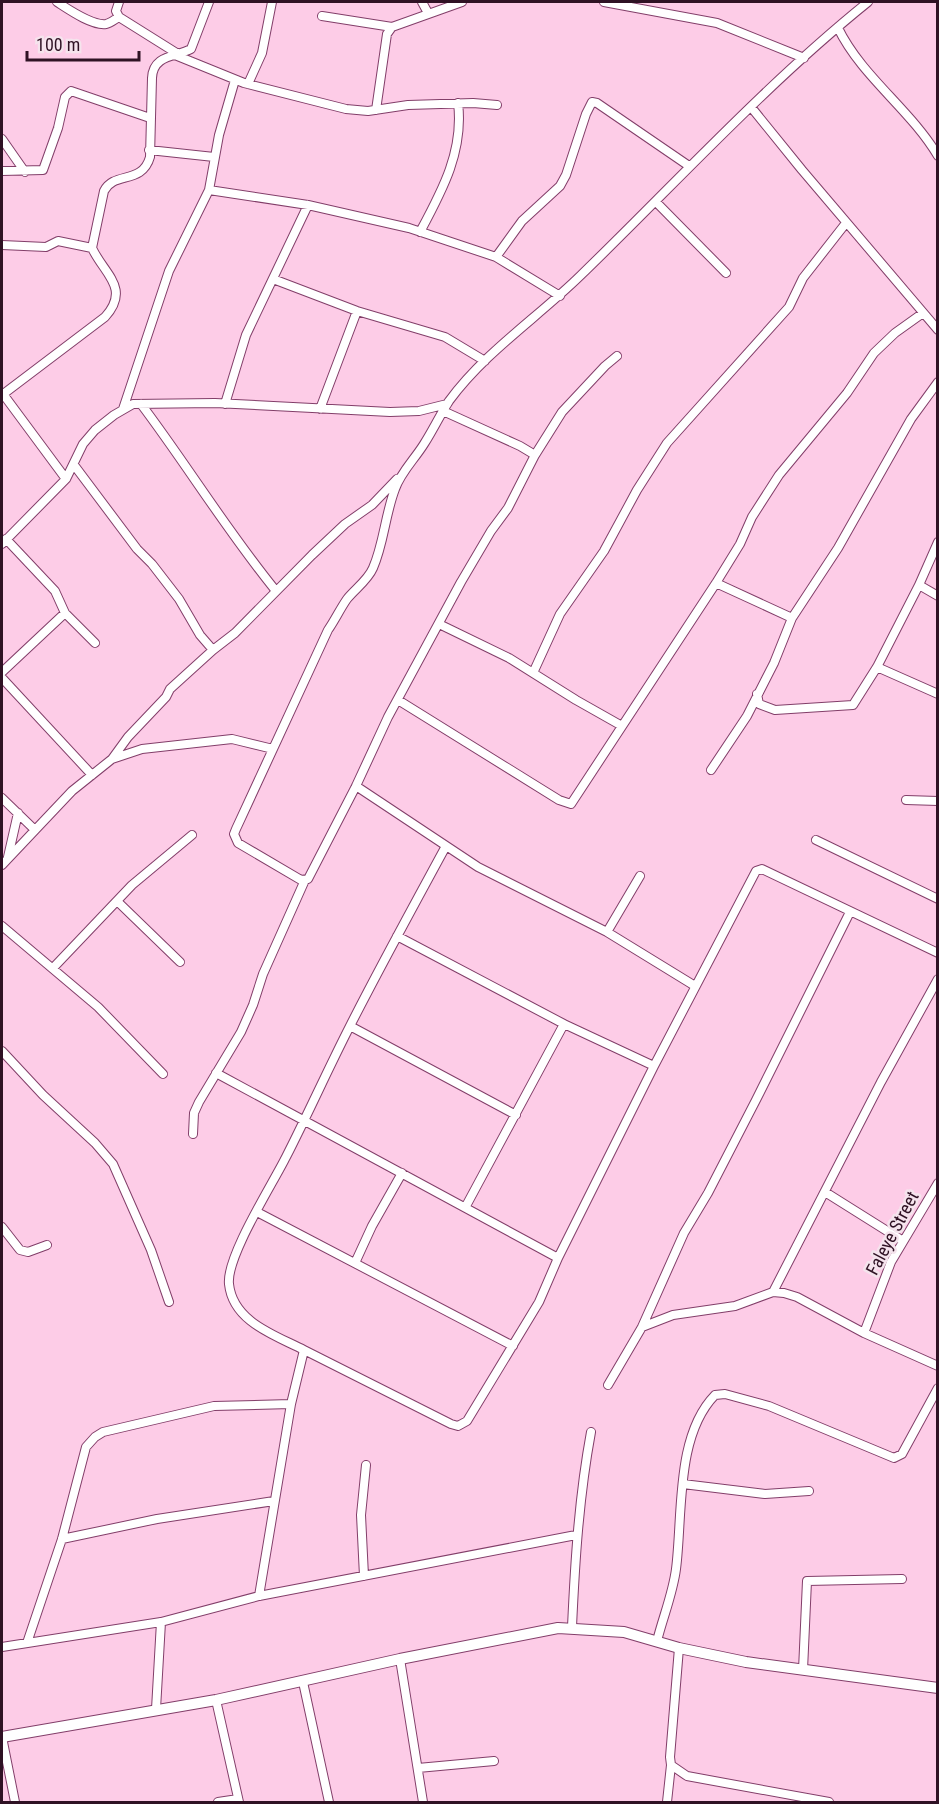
<svg xmlns="http://www.w3.org/2000/svg" width="939" height="1804" viewBox="0 0 939 1804" font-family="'Roboto Condensed',sans-serif">
<rect width="100%" height="100%" fill="#fdcce7"/>
<g fill="none" stroke-linecap="round" stroke-linejoin="round">
<defs>
<path id="minor" d="M57,2c11,7 35,24 49,22 5,-1 9,-5 13,-7
M119,2l-3,9 3,6 59,37
M422,2l6,11
M604,2l113,21 87,35
M322,16l70,11
M838,28c24,49 72,81 100,128
M175,55l69,28 102,26 22,2 40,-6 65,-2 24,2
M248,84l14,-31 10,-51
M751,107l51,63 136,160
M376,110l11,-76 5,-7 70,-25
M2,139l23,33
M149,150l65,7
M2,171l41,-1 15,-42 7,-31 6,-6 79,27
M209,190l99,15 101,23 87,29 64,39
M656,202l70,71
M420,232c22,-41 44,-81 38,-129
M2,245l44,2 12,-6 34,7
M496,257l26,-36 38,-35 6,-11 20,-61 6,-12 5,1 92,63
M273,279l84,32 88,26 40,24
M617,356l-12,10 -43,46 -27,43 -27,53 -17,23 -30,51 -73,135 -32,69 -48,93 -7,1 -63,-37 -4,-9 2,-5 92,-199c7,-10 12,-21 19,-31 8,-10 21,-19 26,-31 11,-25 12,-53 22,-79 6,-17 19,-29 29,-45 9,-14 16,-29 25,-43 36,-49 88,-83 131,-125 95,-92 185,-191 288,-274
M3,394l63,85
M2,395l103,-78c26,-29 -1,-43 -13,-69l12,-57c10,-20 38,-6 46,-34l2,-79c1,-23 23,-21 39,-29l18,-47
M141,404c46,61 86,127 135,187
M225,404l21,-69 62,-130
M123,409l46,-138 40,-81 10,-55 16,-55
M320,409l37,-98
M443,411l77,35 15,9
M74,465l63,84 15,15 27,35 21,36 13,15
M6,539l49,52 10,22 30,30
M2,544l64,-65 17,-35 12,-14 19,-15 19,-11 82,-1 175,9 29,-1 28,-7
M716,583l76,35
M919,585l19,11
M439,624l70,34 67,42 46,26
M877,667l61,27
M2,672l63,-59
M533,673l27,-59 44,-63 33,-61 30,-47 122,-136 14,-29 43,-55
M2,678l90,97
M757,694l2,10 16,6 78,-5 24,-38 42,-82 19,-43
M398,700l161,100 12,4 145,-221 24,-39 12,-27 27,-42 68,-82 27,-40 21,-20 28,-20
M112,759l16,-22 38,-40 4,-8 43,-39 22,-17 77,-78 33,-31 27,-19 25,-26
M711,770l36,-54 27,-53 18,-45 46,-70 73,-129 27,-37
M356,786l122,81 129,65 88,54
M2,798l32,31
M906,800l32,1
M816,840l122,59
M8,857l10,-44
M2,865l70,-74 40,-32 30,-10 90,-10 41,10
M117,901l63,61
M2,926l96,81 65,67
M607,932l33,-56
M397,936l167,88 90,42
M53,968l79,-83 60,-50
M350,1026l166,89
M2,1051l41,44 52,48 18,21 38,86 18,52
M216,1073l342,185
M193,1134l1,-21 5,-11 42,-70 12,-27 10,-31 42,-94
M825,1192l78,49
M466,1206l98,-182
M257,1212l256,134
M2,1227l18,23 8,2 19,-7
M355,1263l17,-37 30,-53
M773,1292l108,-210 57,-103
M642,1327l42,-94 24,-40 48,-93 94,-188
M864,1333l27,-71 47,-79
M304,1350c-29,-15 -71,-28 -75,-66 -3,-27 43,-99 57,-127 22,-43 42,-88 64,-131 31,-61 64,-121 96,-180
M608,1385l34,-58 31,-12 62,-9 38,-14 11,1 13,4 67,36 74,33
M683,1484l82,10 44,-3
M62,1539l95,-20 117,-18
M364,1576l-3,-61 5,-50
M259,1596l32,-192 13,-54 147,74 7,2 9,-5 72,-119 19,-44 96,-192 102,-195 6,-2 176,84
M572,1627c3,-66 7,-130 19,-195
M657,1641c6,-24 16,-48 19,-72 7,-54 -1,-133 39,-174l10,-1 44,12 125,52 8,-4 36,-66
M27,1643l35,-104 24,-92 9,-10 8,-5 111,-26 77,-2
M2,1647l159,-25 98,-26 317,-61
M679,1648l-9,109 1,8 16,11 142,26
M400,1659l23,143
M803,1670l4,-89 95,-2
M303,1682l26,120
M216,1700l23,102
M156,1709l5,-87
M2,1737l13,65
M418,1768l76,-7
M218,1802l20,-3
M667,1802l4,-37"/>
<path id="tertiary" d="M2,1737l214,-37 184,-41 158,-31 66,4 55,16 67,14 192,26"/>
</defs>
<use href="#minor" stroke="#823e69" stroke-width="10"/>
<use href="#tertiary" stroke="#823e69" stroke-width="12"/>
<use href="#minor" stroke="#fff" stroke-width="8"/>
<use href="#tertiary" stroke="#fff" stroke-width="10"/>
</g>
<g text-anchor="middle" dominant-baseline="central" stroke-width="5" stroke-linejoin="round" paint-order="stroke">
<g font-size="18" fill="#2f1224" stroke="#f5e4ed">
<text transform="translate(892 1233) rotate(-62)">Faleye Street</text>
</g>
</g>
<rect width="939" height="1804" fill="none" stroke="#2f1224" stroke-width="6"/>
<path d="M27 51v9h112v-9" fill="none" stroke="#2f1224" stroke-width="3"/>
<text x="36" y="51" font-size="18" fill="#2f1224" stroke="#f5e4ed" stroke-width="4.5" paint-order="stroke">100 m</text>
</svg>
